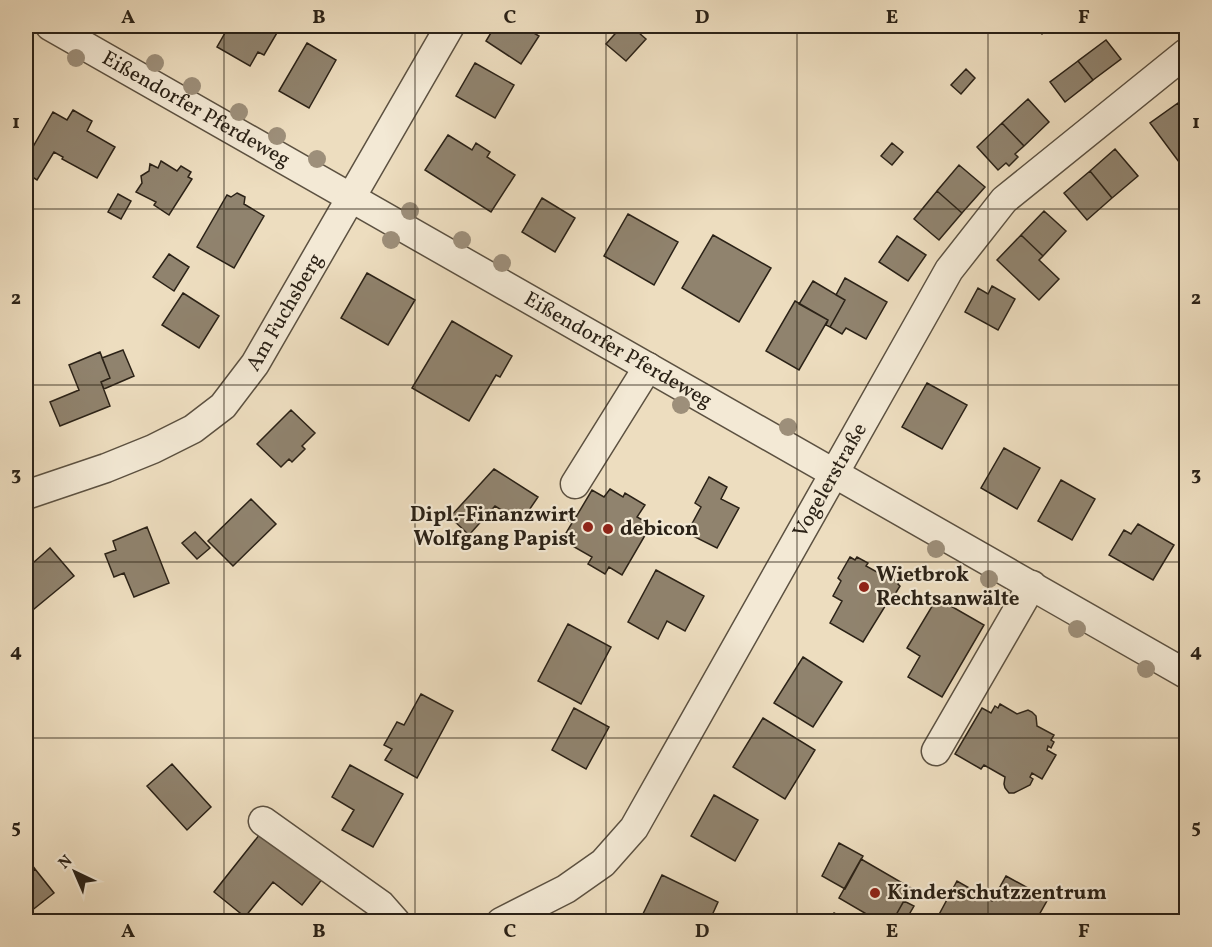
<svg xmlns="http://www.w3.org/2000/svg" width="1212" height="947" viewBox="0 0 1212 947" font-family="Vollkorn,serif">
<rect width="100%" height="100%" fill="#edddbf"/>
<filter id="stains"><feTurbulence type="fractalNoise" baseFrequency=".00333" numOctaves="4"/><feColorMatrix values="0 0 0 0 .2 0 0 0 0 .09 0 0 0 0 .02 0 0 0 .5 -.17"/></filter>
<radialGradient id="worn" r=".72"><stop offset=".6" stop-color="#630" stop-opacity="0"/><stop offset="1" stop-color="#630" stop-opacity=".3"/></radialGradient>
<path fill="#90836e" stroke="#2b2217" stroke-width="1.5" d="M229,26h52l-17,29 -6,-3 -8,14 -33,-19z
M495,26h27l17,10 -18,28 -35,-23z
M622,26h9l15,13 -20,22 -20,-17z
M1034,26h16l-8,8z
M1106,40l15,19 -28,21 -15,-19z
M307,43l29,17 -27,48 -30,-17z
M1078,61l15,19 -28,22 -15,-20z
M475,63l39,22 -19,33 -39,-22z
M966,69l9,9 -14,16 -10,-9z
M1186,96v18l-8,-11z
M1028,99l21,23 -25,24 -22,-23z
M1178,103l8,11v43l-7,5 -29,-39z
M73,110l19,11 -5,10 28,16 -18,31 -35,-19 1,-2 -9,-5 -17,28 -11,-7v-14l27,-47 14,8z
M1002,123l22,23 -9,8 3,3 -9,9 -3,-3 -8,7 -21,-23z
M448,135l24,15 4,-7 14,9 -3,5 28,18 -24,37 -66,-42z
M892,143l11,9 -11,13 -11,-9z
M1115,149l23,27 -26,22 -22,-27z
M161,161l16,10 4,-5 10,6 -3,5 4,2 -23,36 -15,-10 2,-3 -20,-10 6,-9 -1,-7 8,-5 1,-7 8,4z
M959,165l26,22 -23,26 -25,-22z
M1090,171l22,27 -25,22 -23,-27z
M937,191l25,22 -23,27 -25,-21z
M237,193l8,4 -1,7 20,12 -30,52 -37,-21 30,-52 4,2z
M118,194l13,7 -10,18 -13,-7z
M542,198l33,20 -20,34 -33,-20z
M1044,211l22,20 -23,25 -22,-21z
M628,214l50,28 -24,43 -50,-29z
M713,235l58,33 -32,54 -57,-34z
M1021,235l22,21 -4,4 20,19 -20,21 -42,-40z
M897,236l29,19 -18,26 -29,-19z
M169,254l20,13 -15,24 -21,-14z
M367,273l48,27 -27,45 -47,-27z
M845,278l42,24 -21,37 -20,-11 -4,6 -12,-7 15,-27 -9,-5z
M813,281l32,19 -15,27 -4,-2 2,-5 -29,-16z
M992,286l23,13 -17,31 -33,-18 13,-24 10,6z
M183,293l36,23 -20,32 -37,-23z
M795,301l33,19 -29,50 -33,-19z
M452,321l60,35 -12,21 -4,-2 -27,46 -57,-33z
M123,350l11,26 -30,13 -3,-7 9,-4 -8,-20z
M100,352l10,26 -9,4 9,24 -50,20 -10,-24 29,-12 -10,-25z
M927,383l40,22 -25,44 -40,-22z
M291,410l24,23 -13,13 3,3 -13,13 -3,-3 -8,8 -24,-23z
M1004,448l36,20 -23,41 -36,-21z
M494,469l44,28 -17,25 -26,-16 -26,29 -19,-18z
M709,477l18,10 -6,12 18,9 -22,40 -30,-15 14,-26 -6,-4z
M1061,480l34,19 -23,41 -34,-19z
M610,489l13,8 2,-4 20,12 -8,12 14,8 -29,50 -13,-8 -4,7 -17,-10 4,-7 -30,-17 10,-17 -4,-3 3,-6 5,3 16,-27 12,7z
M251,499l25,25 -43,42 -25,-25z
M1138,524l36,21 -21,35 -44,-25 15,-25 7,4z
M147,527l22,56 -35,14 -10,-24 -10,4 -9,-23 11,-4 -3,-9z
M195,532l15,16 -13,11 -15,-16z
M50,548l24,28 -40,33 -4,-4 -4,4v-40z
M850,557l5,3 2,-3 11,6 -2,3 18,10 1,-2 14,8 -1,2 2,2 -11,18 -2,-1 -24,39 -33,-19 12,-22 -9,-5 8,-15 -3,-3z
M656,570l48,26 -19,35 -18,-10 -9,18 -30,-17z
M937,598l47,27 -42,72 -34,-20 12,-21 -13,-8z
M568,624l43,23 -30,57 -43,-23z
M803,657l39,25 -29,45 -39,-24z
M421,694l32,17 -36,67 -32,-18 7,-11 -8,-4 13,-23 7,3z
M1000,704l17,10 11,-4 4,2 4,4 1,10 17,9 -3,5 3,2 -3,6 -3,-2 -1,4 9,5 -14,24 -10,-6 -2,4 3,2 -3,6 -16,8h-5l-4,-5 -1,-4 1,-7 -21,-12 -3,4 -26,-15 27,-46 9,5 4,-7 3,2z
M574,708l35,19 -23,42 -34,-19z
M763,718l52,32 -30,49 -52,-32z
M172,764l39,43 -24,23 -40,-44z
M350,765l53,29 -30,53 -31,-17 12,-20 -22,-13z
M714,795l44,25 -23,41 -44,-25z
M264,829l63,44 -25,32 -29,-23 -28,35 -31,-25z
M839,843l24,13 -18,33 -23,-13z
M26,857l9,12 -9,8z
M861,859l50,29 -19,34h-12l-41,-24z
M35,869l19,24 -28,22v-38z
M662,875l56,27 -9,20h-70z
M1006,876l42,23 -13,23h-100l22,-41 35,20z
M904,901l10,5 -4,7 10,6 -1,3h-27z
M834,913l17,9h-21z"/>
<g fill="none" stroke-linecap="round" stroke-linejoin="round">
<defs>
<g id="minor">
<path id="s1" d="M50,26l1136,648"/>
<path d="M575,484l73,-117"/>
<path id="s2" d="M26,495l80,-27 47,-19 40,-20 30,-23 32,-42 195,-338"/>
<path d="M936,751l96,-166"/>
<path d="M263,821l118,84 15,17"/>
<path id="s3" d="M501,922l65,-33 37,-26 31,-35 315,-558 55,-70 182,-147"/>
</g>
</defs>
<use href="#minor" stroke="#5c5141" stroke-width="31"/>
<use href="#minor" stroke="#f3e9d5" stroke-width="28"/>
</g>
<g fill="#9d8f7a">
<circle cx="76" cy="58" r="9"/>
<circle cx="155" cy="63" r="9"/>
<circle cx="192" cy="86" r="9"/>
<circle cx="239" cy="112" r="9"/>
<circle cx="277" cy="136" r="9"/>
<circle cx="317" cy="159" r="9"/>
<circle cx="410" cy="211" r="9"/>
<circle cx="391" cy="240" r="9"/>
<circle cx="462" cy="240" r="9"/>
<circle cx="502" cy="263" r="9"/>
<circle cx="681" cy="405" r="9"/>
<circle cx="788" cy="427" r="9"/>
<circle cx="936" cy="549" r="9"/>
<circle cx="989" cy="579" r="9"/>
<circle cx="1077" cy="629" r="9"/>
<circle cx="1146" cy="669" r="9"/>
</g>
<path fill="none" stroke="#2b2217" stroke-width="1.5" stroke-opacity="0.55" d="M224,26v896M415,26v896M606,26v896M797,26v896M988,26v896M26,209h1160M26,385h1160M26,562h1160M26,738h1160"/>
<g fill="#8f2418" stroke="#f3e9d5" stroke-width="2">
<circle cx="588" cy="527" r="6"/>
<circle cx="608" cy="529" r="6"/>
<circle cx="864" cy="587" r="6"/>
<circle cx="875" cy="893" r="6"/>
</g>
<g text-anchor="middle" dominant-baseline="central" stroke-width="4.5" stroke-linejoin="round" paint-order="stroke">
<g font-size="21" fill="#2b2217" stroke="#f3e9d5">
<text stroke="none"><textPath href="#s1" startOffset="168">Eißendorfer Pferdeweg</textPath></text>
<text stroke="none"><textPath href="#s2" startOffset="330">Am Fuchsberg</textPath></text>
<text stroke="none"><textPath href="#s1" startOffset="654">Eißendorfer Pferdeweg</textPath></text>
<text stroke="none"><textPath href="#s3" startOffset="564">Vogelerstraße</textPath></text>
</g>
<g font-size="21" font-weight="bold" fill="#2b2217" stroke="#f3e9d5" text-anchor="start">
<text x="576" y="515" text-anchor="end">Dipl.-Finanzwirt<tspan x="576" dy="24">Wolfgang Papist</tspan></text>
<text x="620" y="529">debicon</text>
<text x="876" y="575">Wietbrok<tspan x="876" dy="24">Rechtsanwälte</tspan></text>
<text x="887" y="893">Kinderschutzzentrum</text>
</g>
</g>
<rect width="1212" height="947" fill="none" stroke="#edddbf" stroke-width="66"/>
<g transform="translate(75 872) rotate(316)" stroke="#f3e9d5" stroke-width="4.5" paint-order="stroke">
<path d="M0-4.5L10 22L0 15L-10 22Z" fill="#2b2217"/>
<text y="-9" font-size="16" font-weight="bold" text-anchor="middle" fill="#2b2217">N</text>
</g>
<rect x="33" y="33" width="1146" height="881" fill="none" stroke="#2b2217" stroke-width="2"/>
<g font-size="20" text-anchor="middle" font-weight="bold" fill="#2b2217">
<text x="128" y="23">A</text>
<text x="319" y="23">B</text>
<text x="510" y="23">C</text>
<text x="702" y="23">D</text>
<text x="892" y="23">E</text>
<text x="1084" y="23">F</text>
<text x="16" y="128">1</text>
<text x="1196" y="128">1</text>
<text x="16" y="304">2</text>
<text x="1196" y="304">2</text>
<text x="16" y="480">3</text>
<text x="1196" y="480">3</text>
<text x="16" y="657">4</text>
<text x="1196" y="657">4</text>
<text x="16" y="833">5</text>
<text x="1196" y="833">5</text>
<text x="128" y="937">A</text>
<text x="319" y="937">B</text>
<text x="510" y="937">C</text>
<text x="702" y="937">D</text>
<text x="892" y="937">E</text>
<text x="1084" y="937">F</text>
</g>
<rect width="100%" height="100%" filter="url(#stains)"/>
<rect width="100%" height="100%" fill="url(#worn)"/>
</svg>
